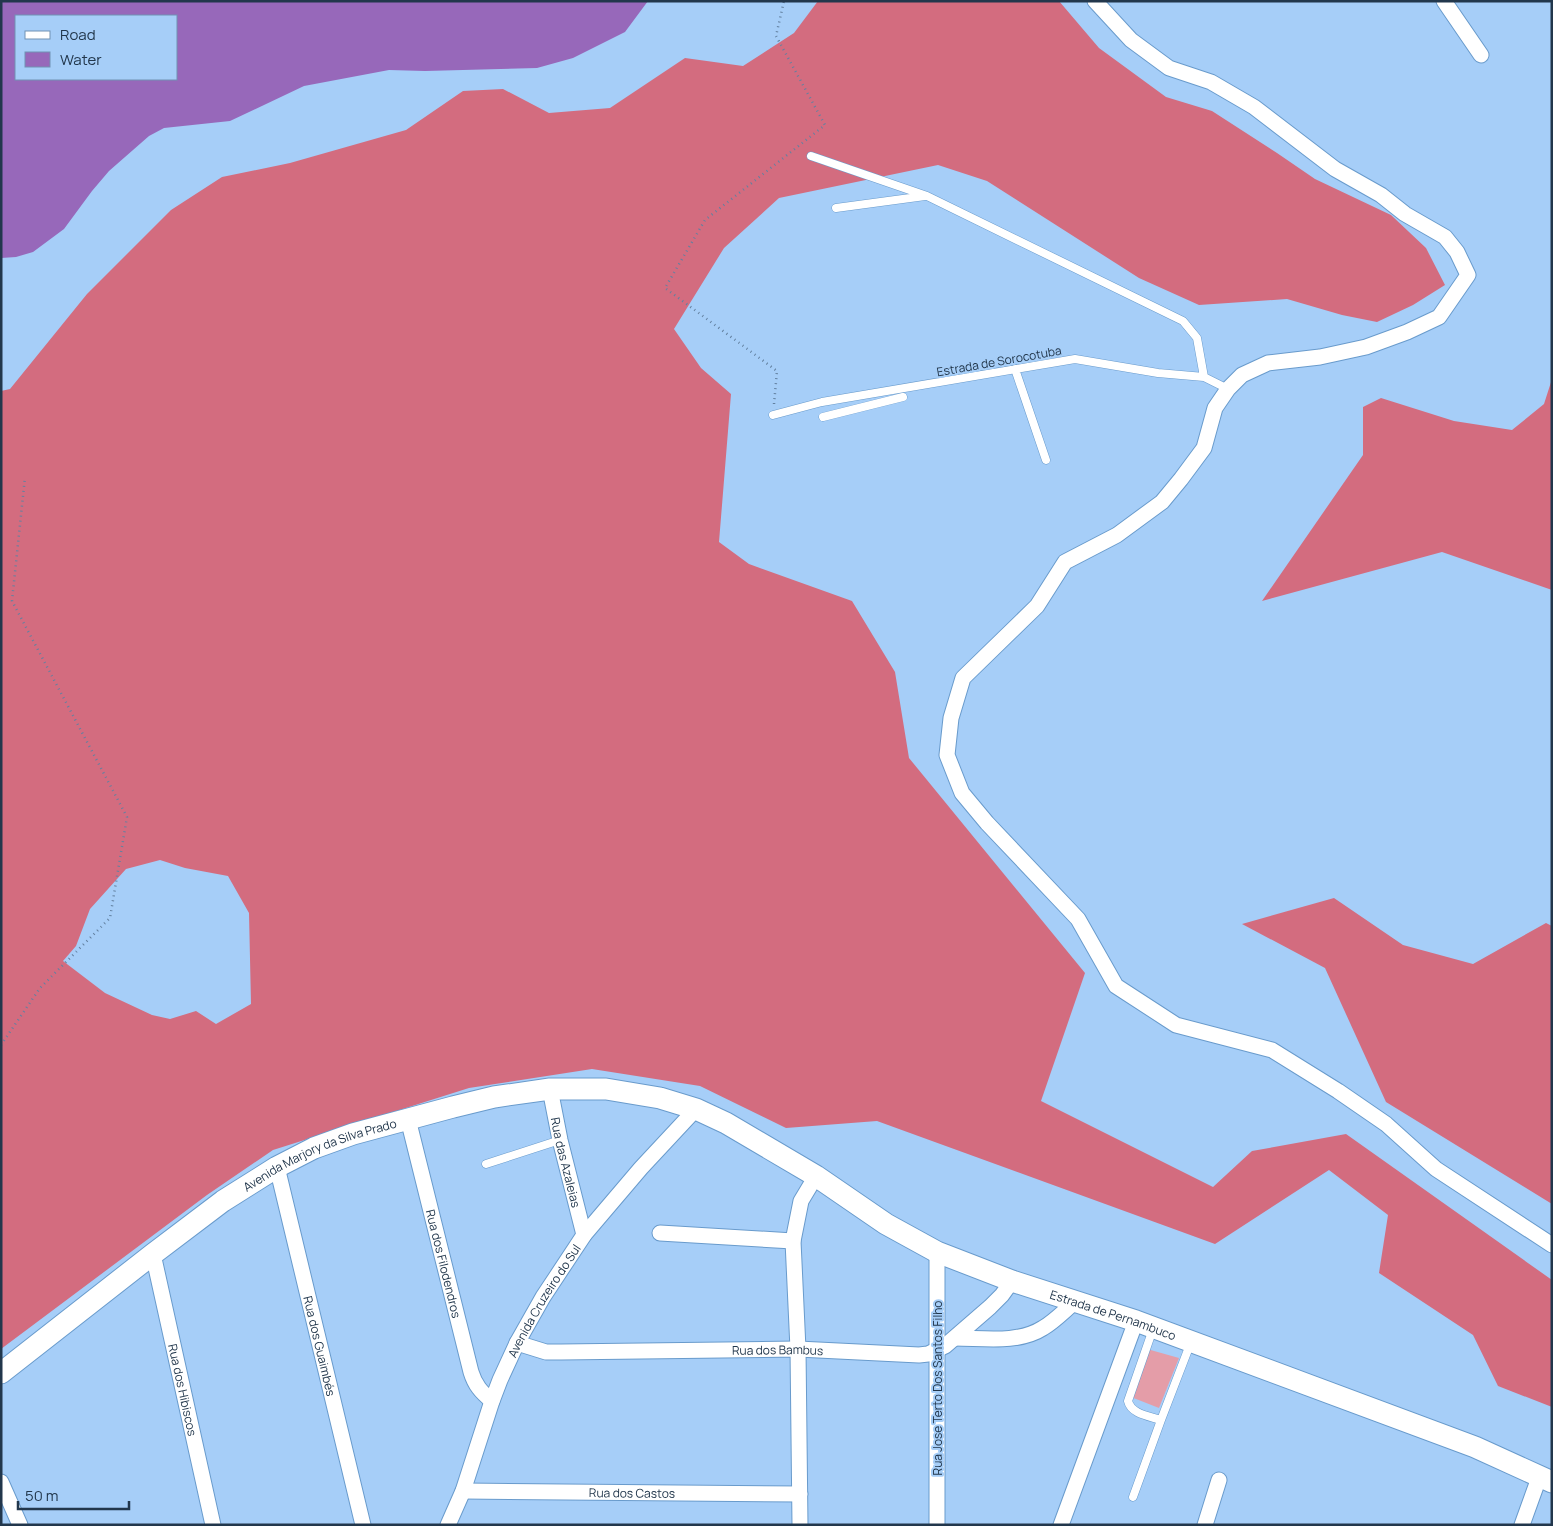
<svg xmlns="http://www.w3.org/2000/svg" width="1553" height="1526" viewBox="0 0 1553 1526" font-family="Manrope,sans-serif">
<rect width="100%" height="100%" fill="#a6cef8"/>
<path fill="#e49da8" d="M1147,1349l32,9 -20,50 -28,-11z"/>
<path fill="#d36c7f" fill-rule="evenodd" d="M818,1h241l40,47 67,49 46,14 65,42 38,26 76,36 35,33 19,37 -32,20 -36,17 -35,-7 -55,-16 -88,6 -60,-27 -152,-97 -49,-16 -159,33 -55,50 -50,81 27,39 30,26 -12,148 30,22 103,37 43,71 14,86 176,215 -44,128 172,86 39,-36 94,-17 206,146v127l-54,-21 -25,-51 -94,-62 9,-58 -59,-45 -114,74 -338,-123 -91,7 -86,-42 -108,-17 -123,19 -196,62 -66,45 -206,154v-958l9,-2 77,-95 84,-84 51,-33 68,-14 116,-33 57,-39 40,-2 46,24 61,-5 75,-50 58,8 51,-33zM160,860l25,8 43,8 21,37 2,91 -35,20 -20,-13 -26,8 -18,-4 -47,-22 -42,-32 13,-15 14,-37 36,-40z
M1552,379v211l-110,-38 -180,49 101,-146v-48l18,-9 73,23 58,9 32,-26z
M1334,898l69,47 70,19 73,-41 6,3v278l-166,-102 -61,-134 -83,-44z"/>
<path fill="#9768ba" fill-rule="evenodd" d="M1,1h647l-23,31 -52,26 -36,10 -112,3 -36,-1 -85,16 -74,35 -66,7 -15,8 -40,35 -17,20 -28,38 -31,23 -17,5 -15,1zM16,16h160v63h-160z"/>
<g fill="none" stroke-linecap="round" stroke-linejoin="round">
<defs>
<path id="lane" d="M811,156l116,40 256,125 14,17 7,39
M836,208l89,-12
M1015,369l31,91
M773,415l49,-13 253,-43 83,14 46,4 24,12
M823,417l80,-20
M486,1164l74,-24
M1153,1329l-25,72c3,13 21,15 33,19
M1133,1497l28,-77 30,-78"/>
<g id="street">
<path d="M1095,1l36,39 38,28 42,14 43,25 81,62 46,26 24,19 40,23 12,15 11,23 -29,42 -32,15 -41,15 -46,10 -52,6 -26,12 -14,14 -13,19 -11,40 -23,31 -19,23 -45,33 -52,27 -28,44 -74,72 -12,40 -4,37 15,38 25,30 91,96 38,67 60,39 96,25 66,41 48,33 50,45 116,76"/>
<path d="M1444,1l37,54"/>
<path id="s1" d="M550,1089l10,51 24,95"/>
<path id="s2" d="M408,1119l63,253c4,13 10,20 21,29"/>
<path id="s3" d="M277,1167l86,358"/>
<path d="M660,1233l133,8"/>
<path d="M937,1252v273"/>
<path id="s4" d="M153,1254l60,271"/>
<path d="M955,1338c28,0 63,6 88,-10 12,-7 22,-18 33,-27"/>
<path id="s5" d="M517,1343l29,9h15l237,-3 121,6 9,-1 17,-8 45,-39 12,-12 10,-14"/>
<path d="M1,1482l19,43"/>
<path id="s6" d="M463,1491l337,3"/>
<path id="s7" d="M448,1525l15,-34 29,-90 8,-21 17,-37 26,-46 41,-62 57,-67 55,-59"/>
<path d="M800,1525l-2,-176 -5,-108 8,-40 15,-25"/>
<path d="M1061,1525l75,-204"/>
<path d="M1205,1525l14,-45"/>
<path d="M1522,1525l18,-50"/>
</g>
<g id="secondary">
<path id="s8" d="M1,1373l152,-119 70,-53 54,-34 37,-19 39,-14 100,-27 41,-10 56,-8h56l54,9 36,11 30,14 90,53 70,48 51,28 75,29 124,40 339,126 77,35"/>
</g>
</defs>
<use href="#lane" stroke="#699bcc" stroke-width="9"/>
<use href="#street" stroke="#699bcc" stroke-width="17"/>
<use href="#secondary" stroke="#699bcc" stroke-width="23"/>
<path stroke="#6381a0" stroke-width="2.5" stroke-dasharray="1 4" stroke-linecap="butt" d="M774,404l3,-33 -112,-83 40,-68 120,-95 -49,-89 8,-35
M1,1045l39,-57 70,-70 17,-101 -115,-216 13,-124"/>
<use href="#lane" stroke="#fff" stroke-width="8"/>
<use href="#street" stroke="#fff" stroke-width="15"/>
<use href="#secondary" stroke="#fff" stroke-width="21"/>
</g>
<g text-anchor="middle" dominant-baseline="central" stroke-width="4" stroke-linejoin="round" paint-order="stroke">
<g font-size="12" fill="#22374c" stroke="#a6cef8">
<text transform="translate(999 361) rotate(-10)">Estrada de Sorocotuba</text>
<text stroke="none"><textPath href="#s8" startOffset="389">Avenida Marjory da Silva Prado</textPath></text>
<text stroke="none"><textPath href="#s1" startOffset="75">Rua das Azaleias</textPath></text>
<text stroke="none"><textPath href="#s2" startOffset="149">Rua dos Filodendros</textPath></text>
<text stroke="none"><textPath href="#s7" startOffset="245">Avenida Cruzeiro do Sul</textPath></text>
<text stroke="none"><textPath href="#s8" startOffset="1246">Estrada de Pernambuco</textPath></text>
<text stroke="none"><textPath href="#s3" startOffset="184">Rua dos Guaimbés</textPath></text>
<text stroke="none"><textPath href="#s5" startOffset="262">Rua dos Bambus</textPath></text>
<text transform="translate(937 1388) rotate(-90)">Rua Jose Terto Dos Santos Filho</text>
<text stroke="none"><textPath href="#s4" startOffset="139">Rua dos Hibiscos</textPath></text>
<text stroke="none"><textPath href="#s6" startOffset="169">Rua dos Castos</textPath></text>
</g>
</g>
<rect width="1553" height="1526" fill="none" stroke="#22374c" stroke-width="5"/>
<rect x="15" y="15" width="162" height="65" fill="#a6cef8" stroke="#7192b3"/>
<rect x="25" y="31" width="25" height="8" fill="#ffffff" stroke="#7192b3"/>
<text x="60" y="40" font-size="15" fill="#22374c">Road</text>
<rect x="25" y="52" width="25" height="15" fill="#9768ba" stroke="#7192b3"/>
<text x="60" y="65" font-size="15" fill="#22374c">Water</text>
<path d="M18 1501v8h111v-8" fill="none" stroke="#22374c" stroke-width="2.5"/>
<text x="25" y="1501" font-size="15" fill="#22374c" stroke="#a6cef8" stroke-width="4" paint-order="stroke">50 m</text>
</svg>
